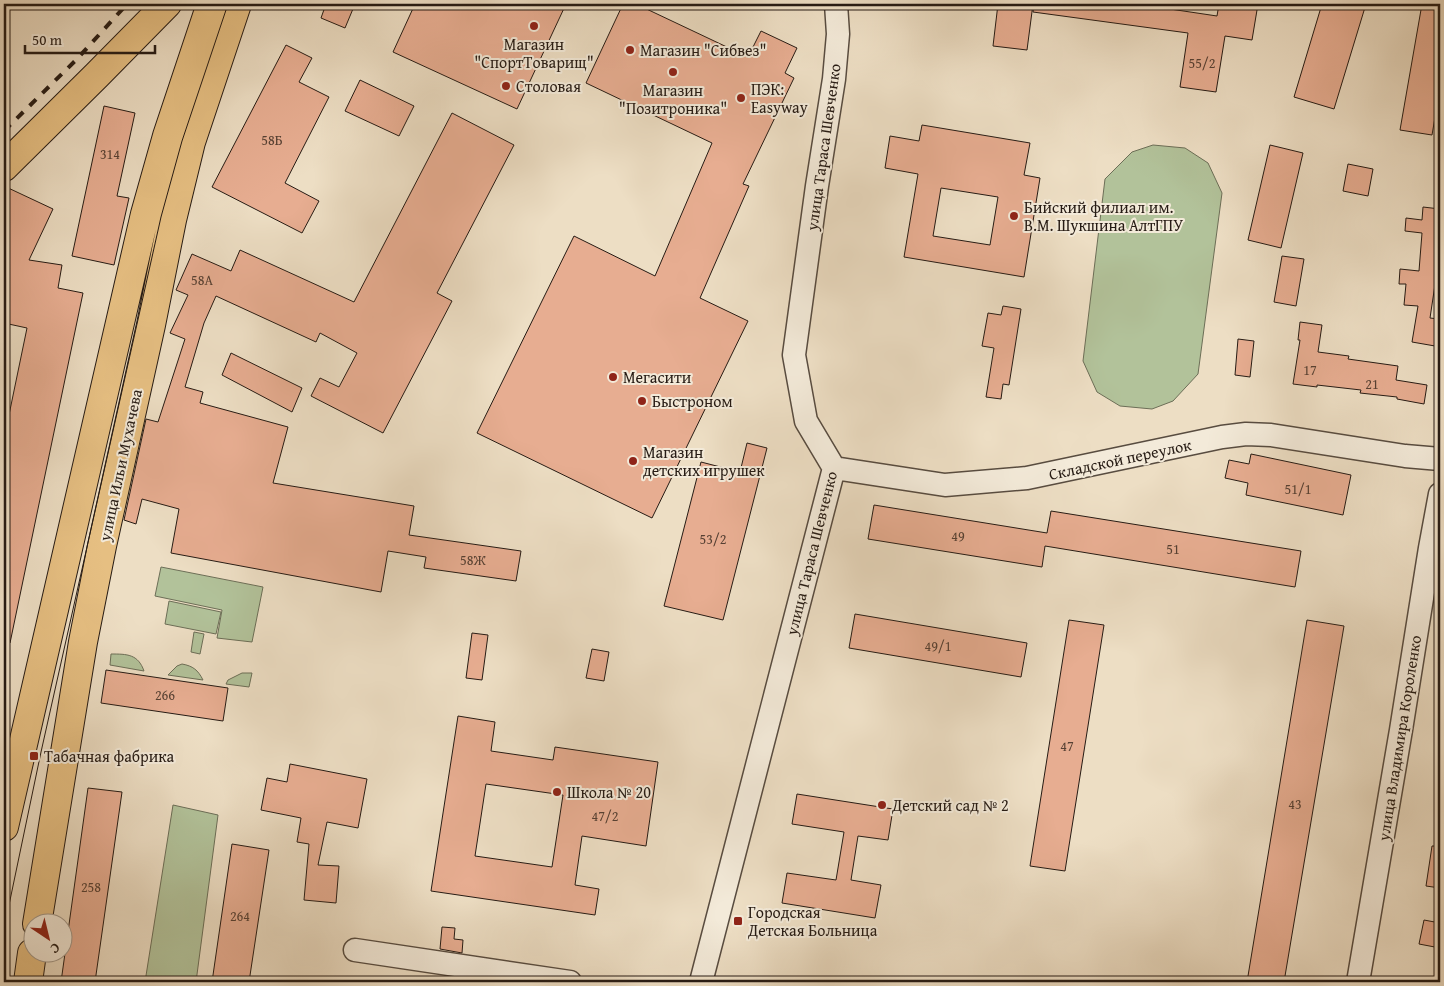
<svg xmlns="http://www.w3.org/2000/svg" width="1444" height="986" viewBox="0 0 1444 986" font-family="'Gentium Book Plus',serif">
<rect width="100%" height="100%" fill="#eddec4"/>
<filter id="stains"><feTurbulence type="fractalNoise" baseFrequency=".004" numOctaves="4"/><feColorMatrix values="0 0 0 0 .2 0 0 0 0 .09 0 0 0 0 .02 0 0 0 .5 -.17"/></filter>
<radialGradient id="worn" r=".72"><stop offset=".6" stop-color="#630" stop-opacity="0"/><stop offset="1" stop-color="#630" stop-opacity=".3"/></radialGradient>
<path fill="#b2c29a" stroke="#6c6e57" d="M1153,145l32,3 23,15 14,30 -24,181 -25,27 -21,8 -32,-3 -23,-14 -14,-31 22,-182 27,-27z
M161,567l102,20 -11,55 -35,-4 5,-28 -67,-14z
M169,601l52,11 -5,22 -51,-10z
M194,632l10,2 -4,20 -9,-2z
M111,654c16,0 27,0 33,17l-34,-6z
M182,664c11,2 16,6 21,16l-35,-5 9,-9z
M242,673h10l-3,14 -23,-3 2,-4z
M173,805l45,10 -22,167h-51z"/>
<path fill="#e7ad91" stroke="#261b14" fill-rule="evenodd" d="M326,4h29l-10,24 -24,-10z
M415,4h151l-49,105 -124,-57z
M623,4h13l112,53 13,-26 36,17 -12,25 9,5 -51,106 6,2 -49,112 48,23 -96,197 -175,-85 97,-197 81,40 57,-133 -126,-60z
M998,4h35l-6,46 -34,-4z
M1034,4h137l-1,5 47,7 2,-12h39l-6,36 -27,-4 -9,56 -36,-5 8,-54 -155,-21z
M1322,4h44l-32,105 -40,-12z
M1422,4h18v84l-8,47 -32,-5z
M286,45l26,13 -13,24 30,15 -44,86 34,18 -17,32 -90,-46z
M360,80l54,26 -15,30 -54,-25z
M104,106l31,7 -18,83 12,2 -15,67 -42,-9z
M452,113l62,32 -77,148 15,8 -69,132 -72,-37 9,-18 19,9 18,-34 -37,-20 -4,9 -100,-46 -12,27 -19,64 18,5 -3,11 88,24 -15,56 141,23 -5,29 112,16 -5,30 -92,-13 2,-11 -38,-6 -7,41 -210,-39 8,-44 -37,-10 -6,25 -12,-4 22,-101 12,3 27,-83 -15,-6 18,-38 -12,-5 16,-36 39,17 9,-21 114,52z
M922,125l108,18 -6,32 16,3 -16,99 -120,-20 14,-83 -33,-6 5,-32 29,5zM941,188l57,9 -8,48 -57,-9z
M1270,145l33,8 -22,95 -33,-8z
M1348,164l25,5 -5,27 -25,-5z
M4,186l49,23 -24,51 33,5 -4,23 25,5 -73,350 -6,-1v-203l23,-111 -23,-5z
M1423,207l17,2 -1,14h1v13l-3,-1 -2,21h5v23l-4,-1 -6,40 9,1 -4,27 -23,-4 6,-36 -14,-1 2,-21h-7l1,-15 19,2 3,-38 -17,-2 1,-13 16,2z
M1282,256l22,3 -8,47 -22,-4z
M1003,306l18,3 -12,76 -6,-1 -2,15 -15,-2 8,-49 -12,-2 6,-33 13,2z
M1300,322l22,3 -4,27 31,4 -1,3 50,7 -2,14 31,5 -3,19 -27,-5v-2l-37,-4 1,-3 -44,-5v2l-24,-3 7,-44h-2z
M1238,339l16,2 -4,36 -15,-2z
M231,353l71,35 -10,24 -70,-37z
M747,443l20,5 -44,172 -59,-14 37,-144 39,10z
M1251,454l100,21 -8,40 -97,-20 2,-12 -23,-5 4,-18 20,4z
M874,505l173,28 4,-22 250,40 -6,36 -250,-41 -3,21 -174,-28z
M855,614l172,29 -6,34 -172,-29z
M1069,620l35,5 -39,246 -35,-5z
M1307,620l37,6 -60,356h-37z
M472,633l16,2 -6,45 -16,-2z
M592,649l17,3 -5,29 -18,-3z
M106,670l122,18 -5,33 -122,-18z
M458,716l37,6 -4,29 62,9 2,-13 103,15 -12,84 -64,-10 -7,49 24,4 -4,26 -164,-24zM486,784l77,11 -11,72 -77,-11z
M290,764l77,15 -9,49 -31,-6 -9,43 21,1 -3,37 -32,-3 5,-56 -12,-2 4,-24 -40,-8 6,-32 20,4z
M88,788l34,4 -27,190h-34z
M797,794l96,15 -5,31 -30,-4 -7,44 30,5 -6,33 -93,-15 5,-30 49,7 8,-48 -52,-8z
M232,844l37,6 -20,132h-37z
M1432,846h8v42l-14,-2z
M1424,920l16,3v25l-21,-4z
M442,927l13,1 -1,11 9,1 -1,13 -22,-4z"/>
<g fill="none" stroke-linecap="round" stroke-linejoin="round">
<defs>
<path id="minor" d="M834,468l111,17 82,-7 195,-41 24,-3 25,1 134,21 35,3
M355,950l215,32
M701,982l133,-514 -28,-47 -12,-66 23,-169 17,-107 4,-45 -2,-30
M1358,982l43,-252 29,-182 10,-54"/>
<path id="major" d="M4,167l93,-92 70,-71
M4,827l141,-613 22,-78 44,-132
M37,924l46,-282 19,-96 49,-221 21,-105 19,-78 46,-138
M28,982l4,-29"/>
</defs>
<use href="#minor" stroke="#584c40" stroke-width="25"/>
<use href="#major" stroke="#261b14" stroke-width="30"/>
<use href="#minor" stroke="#f3ead9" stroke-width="22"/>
<use href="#major" stroke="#e6bf82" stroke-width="28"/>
<path stroke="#261b14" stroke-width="1" d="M4,929l37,-177 120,-535 21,-76 46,-137"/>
<path stroke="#261b14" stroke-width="4" stroke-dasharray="9 9" stroke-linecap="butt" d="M4,131l73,-72 50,-55"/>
</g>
<g fill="#8f2418" stroke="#f3ead9" stroke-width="2">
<circle cx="534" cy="26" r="5"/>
<circle cx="630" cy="50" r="5"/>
<circle cx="673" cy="72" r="5"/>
<circle cx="506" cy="86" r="5"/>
<circle cx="741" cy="98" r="5"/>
<circle cx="1014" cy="216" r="5"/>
<circle cx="613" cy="377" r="5"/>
<circle cx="642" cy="401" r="5"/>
<circle cx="633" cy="461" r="5"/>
<rect x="29" y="751" width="10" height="10" rx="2.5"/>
<circle cx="557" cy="792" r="5"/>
<circle cx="882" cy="805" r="5"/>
<rect x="733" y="916" width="10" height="10" rx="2.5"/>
</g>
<g text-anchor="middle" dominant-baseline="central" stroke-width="4" stroke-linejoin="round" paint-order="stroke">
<g font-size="14" fill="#564033">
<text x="1202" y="63">55/2</text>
<text x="272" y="140">58Б</text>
<text x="110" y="154">314</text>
<text x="202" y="280">58А</text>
<text x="1310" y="370">17</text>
<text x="1372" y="384">21</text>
<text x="1298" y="489">51/1</text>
<text x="958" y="536">49</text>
<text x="713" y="539">53/2</text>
<text x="1173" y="549">51</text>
<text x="473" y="560">58Ж</text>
<text x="938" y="646">49/1</text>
<text x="165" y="695">266</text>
<text x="1067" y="746">47</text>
<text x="1295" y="804">43</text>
<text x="605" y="816">47/2</text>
<text x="91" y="887">258</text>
<text x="240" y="916">264</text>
</g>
<g font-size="16" fill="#261b14" stroke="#f3ead9" text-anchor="start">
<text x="534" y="44" text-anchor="middle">Магазин<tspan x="534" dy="18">"СпортТоварищ"</tspan></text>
<text x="640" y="50">Магазин "Сибвез"</text>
<text x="516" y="86">Столовая</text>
<text x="751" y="89">ПЭК:<tspan x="751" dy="18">Easyway</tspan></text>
<text x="673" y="90" text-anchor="middle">Магазин<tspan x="673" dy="18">"Позитроника"</tspan></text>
<text x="1024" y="207">Бийский филиал им.<tspan x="1024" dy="18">В.М. Шукшина АлтГПУ</tspan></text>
<text x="623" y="377">Мегасити</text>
<text x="652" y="401">Быстроном</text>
<text x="643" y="452">Магазин<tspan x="643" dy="18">детских игрушек</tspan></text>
<text x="44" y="756">Табачная фабрика</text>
<text x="567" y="792">Школа № 20</text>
<text x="892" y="805">Детский сад № 2</text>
<text x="748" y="912">Городская<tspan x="748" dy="18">Детская Больница</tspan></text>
</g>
<g font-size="16" fill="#261b14" stroke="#f3ead9">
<text transform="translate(823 147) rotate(-82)">улица Тараса Шевченко</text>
<text transform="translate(1120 459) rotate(-12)">Складской переулок</text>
<text transform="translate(120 465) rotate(-78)">улица Ильи Мухачева</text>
<text transform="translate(811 553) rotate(-76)">улица Тараса Шевченко</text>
<text transform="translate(1399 738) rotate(-81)">улица Владимира Короленко</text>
</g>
</g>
<rect width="1444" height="986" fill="none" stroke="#eddec4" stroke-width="20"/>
<rect x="5" y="5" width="1434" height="976" fill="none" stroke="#261b14" stroke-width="2.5"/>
<rect x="10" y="10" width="1424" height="966" fill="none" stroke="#261b14"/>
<g transform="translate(48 938) rotate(145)"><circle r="24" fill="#f3ead9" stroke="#a1978a"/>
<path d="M0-4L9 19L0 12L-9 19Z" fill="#8f2418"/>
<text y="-8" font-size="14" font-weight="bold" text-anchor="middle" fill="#261b14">С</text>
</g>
<path d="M25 45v8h130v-8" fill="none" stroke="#261b14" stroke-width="2.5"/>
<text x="32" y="45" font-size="15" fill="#261b14" stroke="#f3ead9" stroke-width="4" paint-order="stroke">50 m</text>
<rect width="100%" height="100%" filter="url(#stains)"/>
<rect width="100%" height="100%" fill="url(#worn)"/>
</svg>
